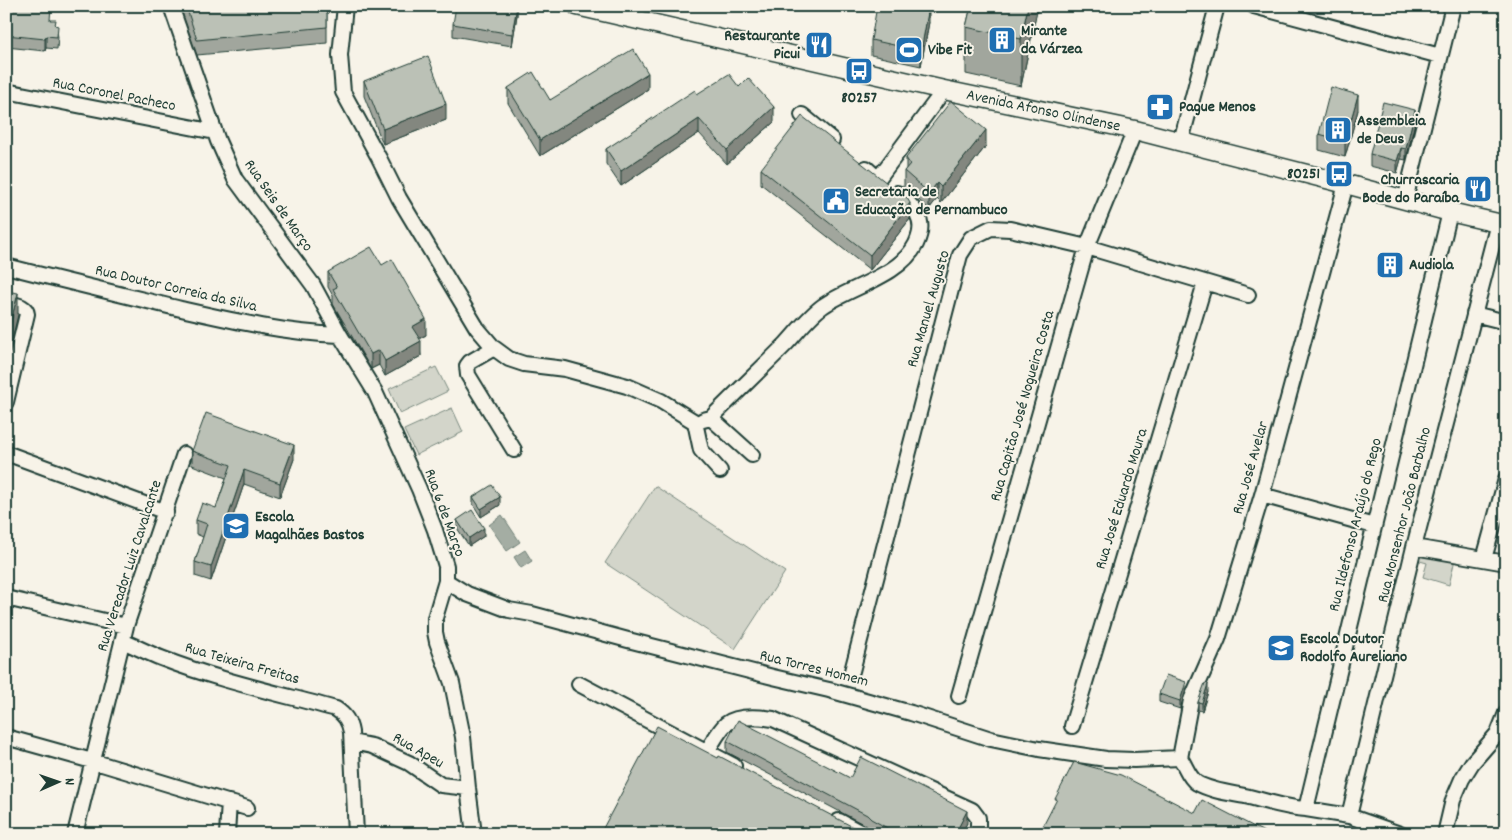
<svg xmlns="http://www.w3.org/2000/svg" width="1512" height="840" viewBox="0 0 1512 840" font-family="Dekko,sans-serif">
<rect width="100%" height="100%" fill="#f7f3e8"/>
<filter id="ink" filterUnits="userSpaceOnUse"><feTurbulence type="fractalNoise" baseFrequency=".02" numOctaves="2"/><feDisplacementMap in="SourceGraphic" scale="10" xChannelSelector="R" yChannelSelector="G"/><feConvolveMatrix kernelMatrix="1 2 1 2 8 2 1 2 1" color-interpolation-filters="sRGB"/></filter>
<g filter="url(#ink)">
<path fill="#d3d5ca" stroke="#79897f" d="M436,367l12,24 -48,23 -11,-25z
M452,408l11,24 -47,23 -12,-25z
M655,486l130,86 -50,77 -130,-86z
M1415,553l41,2 -7,30 -26,-8 4,-14 -14,-4z"/>
<path fill="#a4ada3" stroke="#6f8077" d="M502,515l18,27 -13,9 -18,-26z
M525,550l7,11 -11,7 -7,-11z"/>
<g fill="none" stroke-linecap="round" stroke-linejoin="round">
<defs>
<path id="minor" d="M171,6l47,135 17,38 78,106 27,50 35,57 44,97 16,41 11,36v15l-11,37v14l2,10 15,41 11,54 5,51 6,46
M345,6l-5,49 3,37 36,66 20,40 78,130 17,20 15,11 15,5 41,5 62,17 34,15 34,21 6,28 19,21
M1254,6l186,50
M6,91l209,41
M802,115l30,25
M1181,141l36,-135
M866,168l12,11 66,-89
M1405,200l48,-194
M6,266c58,15 117,29 175,43 53,12 105,24 159,26
M6,302c8,3 20,3 21,12l-21,88
M1474,314l32,8
M494,348l-24,14 -3,4 1,9 46,75
M711,418c25,-25 50,-49 75,-74 12,-13 23,-28 37,-38 29,-20 77,-30 93,-62 12,-25 -2,-37 -19,-51
M703,420l8,-2 41,37
M6,453l160,59
M1262,495l112,31
M1414,547l92,16
M1484,559l22,-80
M446,581l21,13 42,16 23,4 96,26 145,37 56,13 82,23 80,26 48,10 67,10 28,1 46,-2
M6,598l120,28
M122,641c13,5 26,12 39,17 56,22 116,35 175,51 9,6 13,12 15,23l5,102
M852,671l108,-416 11,-17 20,-10 19,1 77,18 161,48
M579,684l155,82
M959,696l128,-449 48,-117
M1072,726l133,-443
M6,737l86,24 155,47
M352,742l20,4 37,17 32,22 27,3
M707,751c5,-7 12,-21 19,-27 11,-9 34,-7 47,-5l199,91 6,8v11l-3,5
M1180,758l11,-58 27,-61 44,-144 84,-311
M1180,758c6,8 8,19 17,25 14,8 33,10 48,13 21,5 40,12 61,13
M1349,816l65,-269 84,-324
M839,821l24,13
M75,834l51,-208 58,-172
M227,834l2,-32
M1400,834l-51,-18 -43,-7 144,-597
M1445,834l8,-34 9,-21 10,-16 26,-30 8,-20"/>
<g id="major">
<path id="s1" d="M577,6l367,84 191,40 211,54 104,28 56,13"/>
</g>
</defs>
<use href="#minor" stroke="#1f3d34" stroke-width="18"/>
<use href="#major" stroke="#1f3d34" stroke-width="21"/>
<use href="#minor" stroke="#f7f3e8" stroke-width="14"/>
<use href="#major" stroke="#f7f3e8" stroke-width="18"/>
</g>
<path fill="#a1a69d" stroke="#1f3d34" d="M6,6l45,14 5,5 2,12 -1,12 -11,-1 -1,3 -39,-4z
M180,6h147v37l-130,12z
M517,6v9l-5,31 -59,-10v-12z
M971,6h67l-17,80 -55,-12v-47z
M929,22l-8,44 -50,-11v-15z
M364,81l82,39 -63,24 -19,-48z
M739,87l35,35 -47,42 -28,-31 -78,53 -15,-22v-15l91,-55z
M508,88l42,12 98,-11 -108,67 -32,-53z
M1358,110l-13,47 -26,-7v-16z
M1415,122l-9,38 -5,-1 -4,14 -27,-7v-12z
M986,146l-45,57 -4,-4 -8,10 -25,-22v-16l2,-2v-11z
M761,169l149,50 -40,51 -109,-86z
M382,265l44,70 -7,4 2,17 -36,20 -6,-11 -8,4 -38,-65v-8l-5,-9v-15z
M192,451l102,8 -14,38 -36,-13 -33,97 -16,-5v-14l8,-25 -7,-3v-14l20,-12 10,-30 -34,-13z
M473,497l27,8 -19,12 -8,-13z
M457,520l27,16 -15,10 -12,-18z
M1186,690l-6,19 -21,-7v-8z
M1208,692l-6,19 -4,-1v-8z
M727,741l123,37 117,45 -6,11h-85l-5,-3 -4,-5 -140,-74z"/>
<path fill="#83877f" stroke="#1f3d34" d="M517,6v9l-5,31v-12z
M1028,6h10l-17,80v-47z
M929,7v15l-8,44v-15z
M46,36v12l-1,3v-12z
M648,73v16l-108,67v-16z
M1358,95v15l-13,47v-16z
M446,104v16l-63,24v-15z
M774,107v15l-47,42v-14z
M1415,110v12l-9,38v-11z
M699,119v14l-78,53v-15z
M986,130v16l-45,57v-16z
M1401,148v11l-4,14v-12z
M937,183v16l-8,10v-16z
M910,203v16l-40,51v-15z
M18,293v22l-12,48v-22z
M426,319v16l-14,7v-15z
M421,341v15l-36,20v-15z
M379,350v15l-8,4v-15z
M294,445v14l-14,38v-14z
M244,470v14l-33,97v-14z
M500,497v8l-19,12v-8z
M484,528v8l-15,10v-8z
M1186,682v8l-6,19v-8z
M1208,684v8l-6,19v-8z
M967,811v12l-6,11h-6z"/>
<path fill="#bbc1b6" stroke="#1f3d34" d="M6,6h45l-1,14h6l-1,5 3,1 -1,11 -11,-1 -1,3 -39,-4z
M186,6h141v21l-130,13z
M456,6h61l-5,28 -59,-10z
M877,6l52,1 -8,44 -50,-11z
M971,6h57l-7,33 -55,-12z
M633,49l15,24 -108,67 -32,-52 25,-16 17,28z
M428,56l18,48 -63,25 -19,-48z
M729,74l10,13 9,-9 26,29 -47,43 -28,-31 -78,52 -15,-22 89,-59 2,4z
M1331,87l27,8 -13,46 -26,-7z
M951,101l35,29 -45,57 -4,-4 -8,10 -25,-22 6,-7 -4,-6z
M1383,102l32,8 -9,39 -5,-1 -4,13 -27,-7z
M802,116l90,71 1,-2 2,2 12,11 3,5 -40,52 -109,-86z
M371,247l11,18 10,-6 34,60 -14,8 9,14 -36,20 -6,-11 -8,4 -38,-65 4,-2 -9,-15z
M6,291l12,2 -12,48z
M206,413l88,32 -14,38 -36,-13 -33,97 -16,-5 12,-38 -11,-4 6,-17 14,5 15,-43 -39,-14z
M492,485l8,12 -19,12 -8,-12z
M472,510l12,18 -15,10 -12,-18z
M1166,675l20,7 -6,19 -21,-7z
M1205,683l3,1 -6,19 -4,-1z
M738,720l112,58 11,-21 106,54 -12,23h-57l-27,-15 -4,-4 -140,-74z
M657,726l61,32 1,-2 136,72 -3,6h-252z
M1074,762l47,13 74,38 7,-13 66,34h-229l18,-35h-2z"/>
</g>
<defs>
<symbol id="building-square" viewBox="-11 -11 22 22"><rect x="-9" y="-9" width="18" height="18" rx="4" fill="#1f6fb2" stroke="#f7f3e8"/><path d="M-4-6H4V6H1V3H-1V6H-4ZM-2.5-4.3h1.7v1.8h-1.7ZM.8-4.3h1.7v1.8H.8ZM-2.5-1h1.7V.8h-1.7ZM.8-1h1.7V.8H.8Z" fill="#fff"/></symbol>
<symbol id="restaurant-square" viewBox="-11 -11 22 22"><rect x="-9" y="-9" width="18" height="18" rx="4" fill="#1f6fb2" stroke="#f7f3e8"/><path d="M-5-6h1v4h1v-4h1v4h1v-4h1v5L-1.5 .5V6h-2V.5L-5-1ZM5-6V6H3V1.5H1.5Q1.5-4 5-6Z" fill="#fff"/></symbol>
<symbol id="stadium-square" viewBox="-11 -11 22 22"><rect x="-9" y="-9" width="18" height="18" rx="4" fill="#1f6fb2" stroke="#f7f3e8"/><path d="M0-5a6.5 5 0 1 0 0 10a6.5 5 0 1 0 0-10ZM-3.5-1.8h7v3.6h-7Z" fill="#fff"/></symbol>
<symbol id="bus-square" viewBox="-11 -11 22 22"><rect x="-9" y="-9" width="18" height="18" rx="4" fill="#1f6fb2" stroke="#f7f3e8"/><path d="M-5-6H5V4H4V6H2V4H-2V6H-4V4H-5ZM-3.5-4V0h7V-4ZM-3.5 1.2v1.5H-2V1.2ZM2 1.2v1.5H3.5V1.2Z" fill="#fff"/></symbol>
<symbol id="pharmacy-square" viewBox="-11 -11 22 22"><rect x="-9" y="-9" width="18" height="18" rx="4" fill="#1f6fb2" stroke="#f7f3e8"/><path d="M-2-6h4v4h4v4h-4v4h-4v-4h-4v-4h4Z" fill="#fff"/></symbol>
<symbol id="civic-square" viewBox="-11 -11 22 22"><rect x="-9" y="-9" width="18" height="18" rx="4" fill="#1f6fb2" stroke="#f7f3e8"/><path d="M-.6-6.5H3V-4.5H.6V-3L4-1V1h2V6H-6V1h2V-1L-.6-3ZM-1.2 2.5V6h2.4V2.5Z" fill="#fff"/></symbol>
<symbol id="school-square" viewBox="-11 -11 22 22"><rect x="-9" y="-9" width="18" height="18" rx="4" fill="#1f6fb2" stroke="#f7f3e8"/><path d="M0-5L7-2L0 1L-7-2ZM-4 1L0 2.5L4 1V4Q0 6-4 4Z" fill="#fff"/></symbol>
</defs>
<g fill-rule="evenodd">
<use href="#building-square" x="986" y="24" width="32" height="32"/>
<use href="#restaurant-square" x="803" y="29" width="32" height="32"/>
<use href="#stadium-square" x="893" y="34" width="32" height="32"/>
<use href="#bus-square" x="843" y="55" width="32" height="32"/>
<use href="#pharmacy-square" x="1144" y="91" width="32" height="32"/>
<use href="#building-square" x="1322" y="114" width="32" height="32"/>
<use href="#bus-square" x="1323" y="158" width="32" height="32"/>
<use href="#restaurant-square" x="1462" y="173" width="32" height="32"/>
<use href="#civic-square" x="820" y="185" width="32" height="32"/>
<use href="#building-square" x="1374" y="249" width="32" height="32"/>
<use href="#school-square" x="220" y="510" width="32" height="32"/>
<use href="#school-square" x="1265" y="632" width="32" height="32"/>
</g>
<g text-anchor="middle" dominant-baseline="central" stroke-width="4" stroke-linejoin="round" paint-order="stroke">
<g font-size="16" font-weight="bold" fill="#1f3d34" stroke="#f7f3e8" text-anchor="start">
<text x="1021" y="31">Mirante<tspan x="1021" dy="18">da Várzea</tspan></text>
<text x="800" y="36" text-anchor="end">Restaurante<tspan x="800" dy="18">Picui</tspan></text>
<text x="928" y="50">Vibe Fit</text>
<text x="859" y="98" text-anchor="middle">80257</text>
<text x="1179" y="107">Pague Menos</text>
<text x="1357" y="121">Assembleia<tspan x="1357" dy="18">de Deus</tspan></text>
<text x="1320" y="174" text-anchor="end">80251</text>
<text x="1459" y="180" text-anchor="end">Churrascaria<tspan x="1459" dy="18">Bode do Paraíba</tspan></text>
<text x="855" y="192">Secretaria de<tspan x="855" dy="18">Educação de Pernambuco</tspan></text>
<text x="1409" y="265">Audiola</text>
<text x="255" y="517">Escola<tspan x="255" dy="18">Magalhães Bastos</tspan></text>
<text x="1300" y="639">Escola Doutor<tspan x="1300" dy="18">Rodolfo Aureliano</tspan></text>
</g>
<g font-size="16" fill="#1f3d34" stroke="#f7f3e8">
<text transform="translate(114 95) rotate(11)">Rua Coronel Pacheco</text>
<text stroke="none"><textPath href="#s1" startOffset="478">Avenida Afonso Olindense</textPath></text>
<text transform="translate(278 206) rotate(55)">Rua Seis de Março</text>
<text transform="translate(176 289) rotate(13)">Rua Doutor Correia da Silva</text>
<text transform="translate(929 309) rotate(-74)">Rua Manuel Augusto</text>
<text transform="translate(1023 406) rotate(-74)">Rua Capitão José Nogueira Costa</text>
<text transform="translate(1251 468) rotate(-74)">Rua José Avelar</text>
<text transform="translate(1122 499) rotate(-73)">Rua José Eduardo Moura</text>
<text transform="translate(444 513) rotate(70)">Rua 6 de Março</text>
<text transform="translate(1405 515) rotate(-76)">Rua Monsenhor João Barbalho</text>
<text transform="translate(1356 525) rotate(-76)">Rua Ildefonso Araújo do Rego</text>
<text transform="translate(130 566) rotate(-72)">Rua Vereador Luiz Cavalcante</text>
<text transform="translate(242 664) rotate(16)">Rua Teixeira Freitas</text>
<text transform="translate(814 669) rotate(14)">Rua Torres Homem</text>
<text transform="translate(418 751) rotate(30)">Rua Apeu</text>
</g>
</g>
<rect width="1512" height="840" fill="none" stroke="#f7f3e8" stroke-width="25"/>
<rect x="12" y="12" width="1487" height="815" fill="none" stroke="#1f3d34" stroke-width="2" filter="url(#ink)"/>
<g transform="translate(58 782) rotate(88)" stroke="#f7f3e8" stroke-width="4" paint-order="stroke">
<path d="M0-4L9 19L0 12L-9 19Z" fill="#1f3d34"/>
<text y="-8" font-size="14" font-weight="bold" text-anchor="middle" fill="#1f3d34">N</text>
</g>
</svg>
